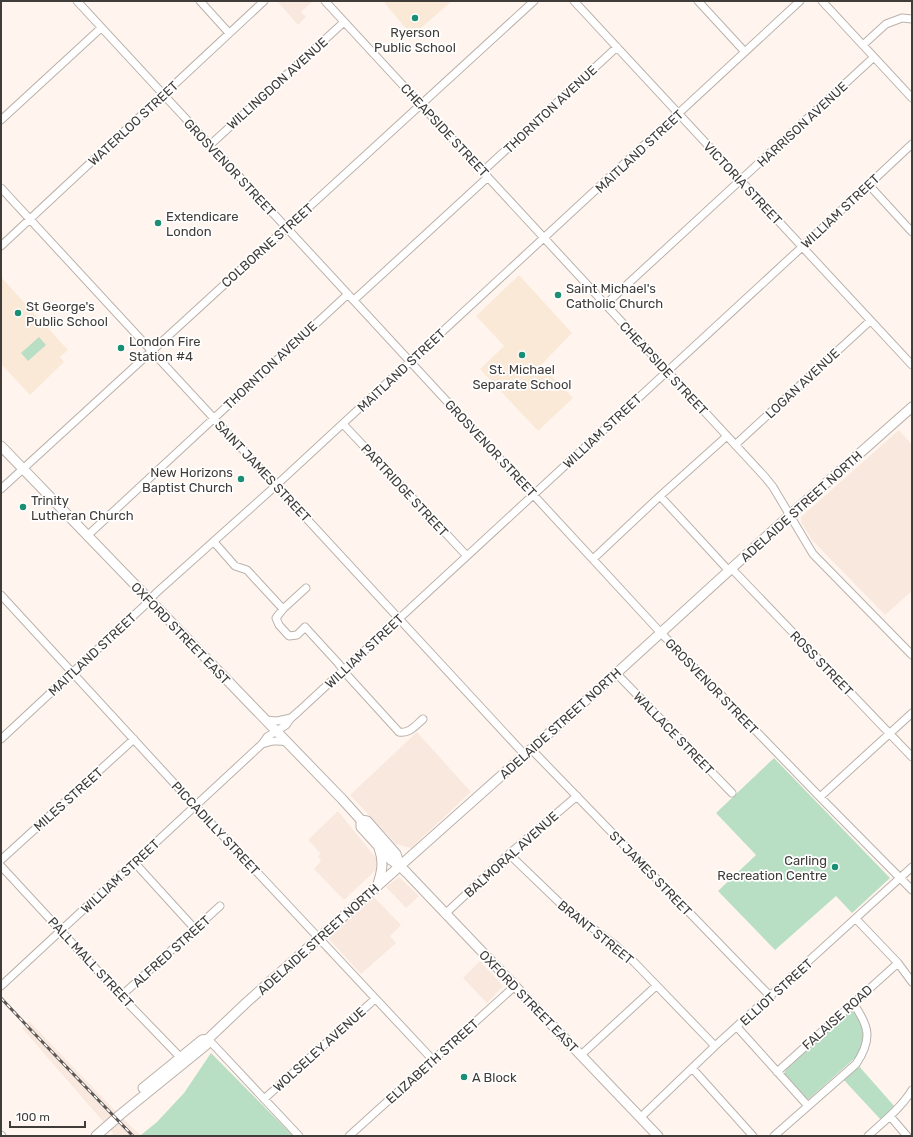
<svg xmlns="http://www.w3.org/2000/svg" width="913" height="1137" font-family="Rubik,sans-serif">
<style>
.built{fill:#f9e8dd}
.education{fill:#fbe9d8}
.green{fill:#b8dec4}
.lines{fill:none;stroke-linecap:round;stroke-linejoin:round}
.minor-casing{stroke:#bab1ab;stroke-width:9}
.major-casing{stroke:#bab1ab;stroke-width:11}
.minor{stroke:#fff;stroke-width:7}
.major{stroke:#fff;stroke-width:9}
.rail-casing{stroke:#5d5855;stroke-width:3}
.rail{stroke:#fff;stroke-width:1.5;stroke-dasharray:4.5;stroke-linecap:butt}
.poi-dot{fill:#198f73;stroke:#fff;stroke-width:1.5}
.labels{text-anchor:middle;stroke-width:3.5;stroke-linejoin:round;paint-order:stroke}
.poi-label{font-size:13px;fill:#403c39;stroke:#fff;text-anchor:start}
.street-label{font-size:13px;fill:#403c39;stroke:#fff}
</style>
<rect width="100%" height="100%" fill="#fff5ee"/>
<!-- built -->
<path class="built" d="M277 1H313L301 12 306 17 298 25Z
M899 430 912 445V591L885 615 812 540 801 522V517Z
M417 732 471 792 411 848 396 844 350 795Z
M338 811 376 858 377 869 344 900 314 869 321 861 318 856 321 854 308 840Z
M399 877 419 896 406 908 386 887Z
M374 897 401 925 390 936 396 943 361 974 328 938Z
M480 961 503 986 487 1003 463 978Z
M29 1021 123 1119 142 1136H110L113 1133 22 1028Z"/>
<!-- education -->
<path class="education" d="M383 1H452L412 36Z
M519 275 572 333 541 365 573 398 538 431 480 369 504 346 476 316Z
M1 277 68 350 60 357 64 362 30 395 1 364Z"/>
<!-- green -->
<path class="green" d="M39 337 46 345 28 361 21 353Z
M774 758 890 878 852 913 836 896 775 950 718 891 756 855 716 813Z
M852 1010 860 1020 864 1032 862 1044 857 1056 809 1099 804 1098 784 1074 786 1069Z
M211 1053 293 1136H142L141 1135 157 1122 184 1093Z
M858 1065 895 1107 881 1120 842 1078Z"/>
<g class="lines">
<defs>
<path id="minor" d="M77 1 661 633 820 797 912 890
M200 1 229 33
M325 1 765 477 773 487 813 554 912 655
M574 1 912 365
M698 1 745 52
M822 1 912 98
M863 45 886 24 902 18 912 19
M1 120 101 28
M210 145 344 22
M483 171 617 47
M868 184 912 232
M1 188 525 755
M1 246 264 1
M354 300 488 177
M606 304 874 57
M343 424 467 556
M735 445 870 321
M1 489 534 1
M660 496 729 571
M87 536 348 294
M214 542 235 566 247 570 283 609
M593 559 660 496 727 436
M732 569 912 757
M306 588 283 609 276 618 279 625 289 636 297 635 305 627 338 663 348 676 399 732C409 734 415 726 423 719
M1 595 195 806 433 1060
M616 673 732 793
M265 720 277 721 291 718
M1 739 144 606 156 593 271 490 800 1
M262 744C272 741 276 740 287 742
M531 749 771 997
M820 797 912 713
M509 854 564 907 614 944 634 962 715 1046
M1 860 134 739
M134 862 195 929
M1 866 121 996 181 1058
M445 914 509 854 577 796
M856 919 898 963 912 982
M1 986 262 744 267 737 286 725 291 718 299 711 802 247 912 144
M121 996 220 906
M737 1027 808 1106
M208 1039 299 1136
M581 1055 656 986
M692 1068 753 1136
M777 1072 898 963
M264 1099 375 999
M890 1116 907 1136
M641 1117 715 1046 912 867
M1 1135 2 1136
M349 1136 515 986
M774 1136 856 1064C873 1039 869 1026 853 1003
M868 1136C883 1122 901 1108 912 1090"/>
<path id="major" d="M1 446 342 799 361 820V827L391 860 400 866 407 873 658 1136
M361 820 367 821 396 854 400 866
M378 884C382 871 384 862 379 848
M143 1088 202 1040 208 1039
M96 1136 121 1114 206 1045 208 1039 247 1002 620 670 790 515 912 407"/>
</defs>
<!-- minor casing -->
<use href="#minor" class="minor-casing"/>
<!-- major casing -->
<use href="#major" class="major-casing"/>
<!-- minor -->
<use href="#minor" class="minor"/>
<!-- major -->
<use href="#major" class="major"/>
<defs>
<path id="rail" d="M1 998 29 1028 133 1136"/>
</defs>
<!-- rail casing -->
<use href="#rail" class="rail-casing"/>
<!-- rail -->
<use href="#rail" class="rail"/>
</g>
<!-- markers -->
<g class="poi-dot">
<circle cx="415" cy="18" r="4"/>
<circle cx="158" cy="223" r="4"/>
<circle cx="558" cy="295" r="4"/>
<circle cx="18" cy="313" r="4"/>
<circle cx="121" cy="348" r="4"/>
<circle cx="522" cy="355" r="4"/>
<circle cx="241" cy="479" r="4"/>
<circle cx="23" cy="507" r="4"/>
<circle cx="835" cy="867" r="4"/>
<circle cx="464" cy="1077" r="4"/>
</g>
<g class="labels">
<!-- poi labels -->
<g class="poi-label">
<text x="415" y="37" text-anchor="middle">Ryerson<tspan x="415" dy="15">Public School</tspan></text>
<text x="166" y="221">Extendicare<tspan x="166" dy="15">London</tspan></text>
<text x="566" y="293">Saint Michael's<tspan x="566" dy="15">Catholic Church</tspan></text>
<text x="26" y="311">St George's<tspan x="26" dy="15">Public School</tspan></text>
<text x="129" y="346">London Fire<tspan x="129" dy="15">Station #4</tspan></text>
<text x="522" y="374" text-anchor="middle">St. Michael<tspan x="522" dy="15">Separate School</tspan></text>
<text x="233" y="477" text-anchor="end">New Horizons<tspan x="233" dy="15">Baptist Church</tspan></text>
<text x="31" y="505">Trinity<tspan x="31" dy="15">Lutheran Church</tspan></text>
<text x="827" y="865" text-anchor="end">Carling<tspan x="827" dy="15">Recreation Centre</tspan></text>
<text x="472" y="1082">A Block</text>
</g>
<!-- street labels -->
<g class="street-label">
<text transform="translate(277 83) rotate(-42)" y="5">WILLINGDON AVENUE</text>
<text transform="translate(550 109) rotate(-43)" y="5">THORNTON AVENUE</text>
<text transform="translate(133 123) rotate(-43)" y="5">WATERLOO STREET</text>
<text transform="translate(802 124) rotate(-43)" y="5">HARRISON AVENUE</text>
<text transform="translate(445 130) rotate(47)" y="5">CHEAPSIDE STREET</text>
<text transform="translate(639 151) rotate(-43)" y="5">MAITLAND STREET</text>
<text transform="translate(230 167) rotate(47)" y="5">GROSVENOR STREET</text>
<text transform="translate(743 183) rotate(47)" y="5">VICTORIA STREET</text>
<text transform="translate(840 211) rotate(-43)" y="5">WILLIAM STREET</text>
<text transform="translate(267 245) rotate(-42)" y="5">COLBORNE STREET</text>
<text transform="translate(270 365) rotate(-43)" y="5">THORNTON AVENUE</text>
<text transform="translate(664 368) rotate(47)" y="5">CHEAPSIDE STREET</text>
<text transform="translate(401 370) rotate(-43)" y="5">MAITLAND STREET</text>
<text transform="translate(802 383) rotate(-43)" y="5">LOGAN AVENUE</text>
<text transform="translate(602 431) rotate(-43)" y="5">WILLIAM STREET</text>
<text transform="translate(491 448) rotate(47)" y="5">GROSVENOR STREET</text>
<text transform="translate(263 471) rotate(47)" y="5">SAINT JAMES STREET</text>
<text transform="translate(405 490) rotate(47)" y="5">PARTRIDGE STREET</text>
<text transform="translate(801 506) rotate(-42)" y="5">ADELAIDE STREET NORTH</text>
<text transform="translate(181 633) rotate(46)" y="5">OXFORD STREET EAST</text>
<text transform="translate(364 651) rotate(-43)" y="5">WILLIAM STREET</text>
<text transform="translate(92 654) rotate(-43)" y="5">MAITLAND STREET</text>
<text transform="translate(822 663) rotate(46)" y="5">ROSS STREET</text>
<text transform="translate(712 686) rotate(46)" y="5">GROSVENOR STREET</text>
<text transform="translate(560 723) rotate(-42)" y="5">ADELAIDE STREET NORTH</text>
<text transform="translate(674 733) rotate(46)" y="5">WALLACE STREET</text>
<text transform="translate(68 799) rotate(-42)" y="5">MILES STREET</text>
<text transform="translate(216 828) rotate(47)" y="5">PICCADILLY STREET</text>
<text transform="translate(511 854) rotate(-42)" y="5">BALMORAL AVENUE</text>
<text transform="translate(651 873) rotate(46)" y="5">ST JAMES STREET</text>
<text transform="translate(120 876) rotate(-43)" y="5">WILLIAM STREET</text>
<text transform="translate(596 932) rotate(39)" y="5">BRANT STREET</text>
<text transform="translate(318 939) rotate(-42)" y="5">ADELAIDE STREET NORTH</text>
<text transform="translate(171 951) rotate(-42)" y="5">ALFRED STREET</text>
<text transform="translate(91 962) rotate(47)" y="5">PALL MALL STREET</text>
<text transform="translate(776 992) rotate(-42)" y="5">ELLIOT STREET</text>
<text transform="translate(529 1001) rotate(46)" y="5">OXFORD STREET EAST</text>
<text transform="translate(837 1017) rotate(-42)" y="5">FALAISE ROAD</text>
<text transform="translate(319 1049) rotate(-42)" y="5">WOLSELEY AVENUE</text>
<text transform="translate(432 1061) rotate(-42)" y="5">ELIZABETH STREET</text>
</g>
</g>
<!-- border -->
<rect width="913" height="1137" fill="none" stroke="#403c39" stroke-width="4"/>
<!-- scale -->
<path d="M10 1121v6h75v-6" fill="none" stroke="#403c39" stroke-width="2"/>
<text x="16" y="1121" font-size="12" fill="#403c39" stroke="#ffffff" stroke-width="3" paint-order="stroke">100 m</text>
</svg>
